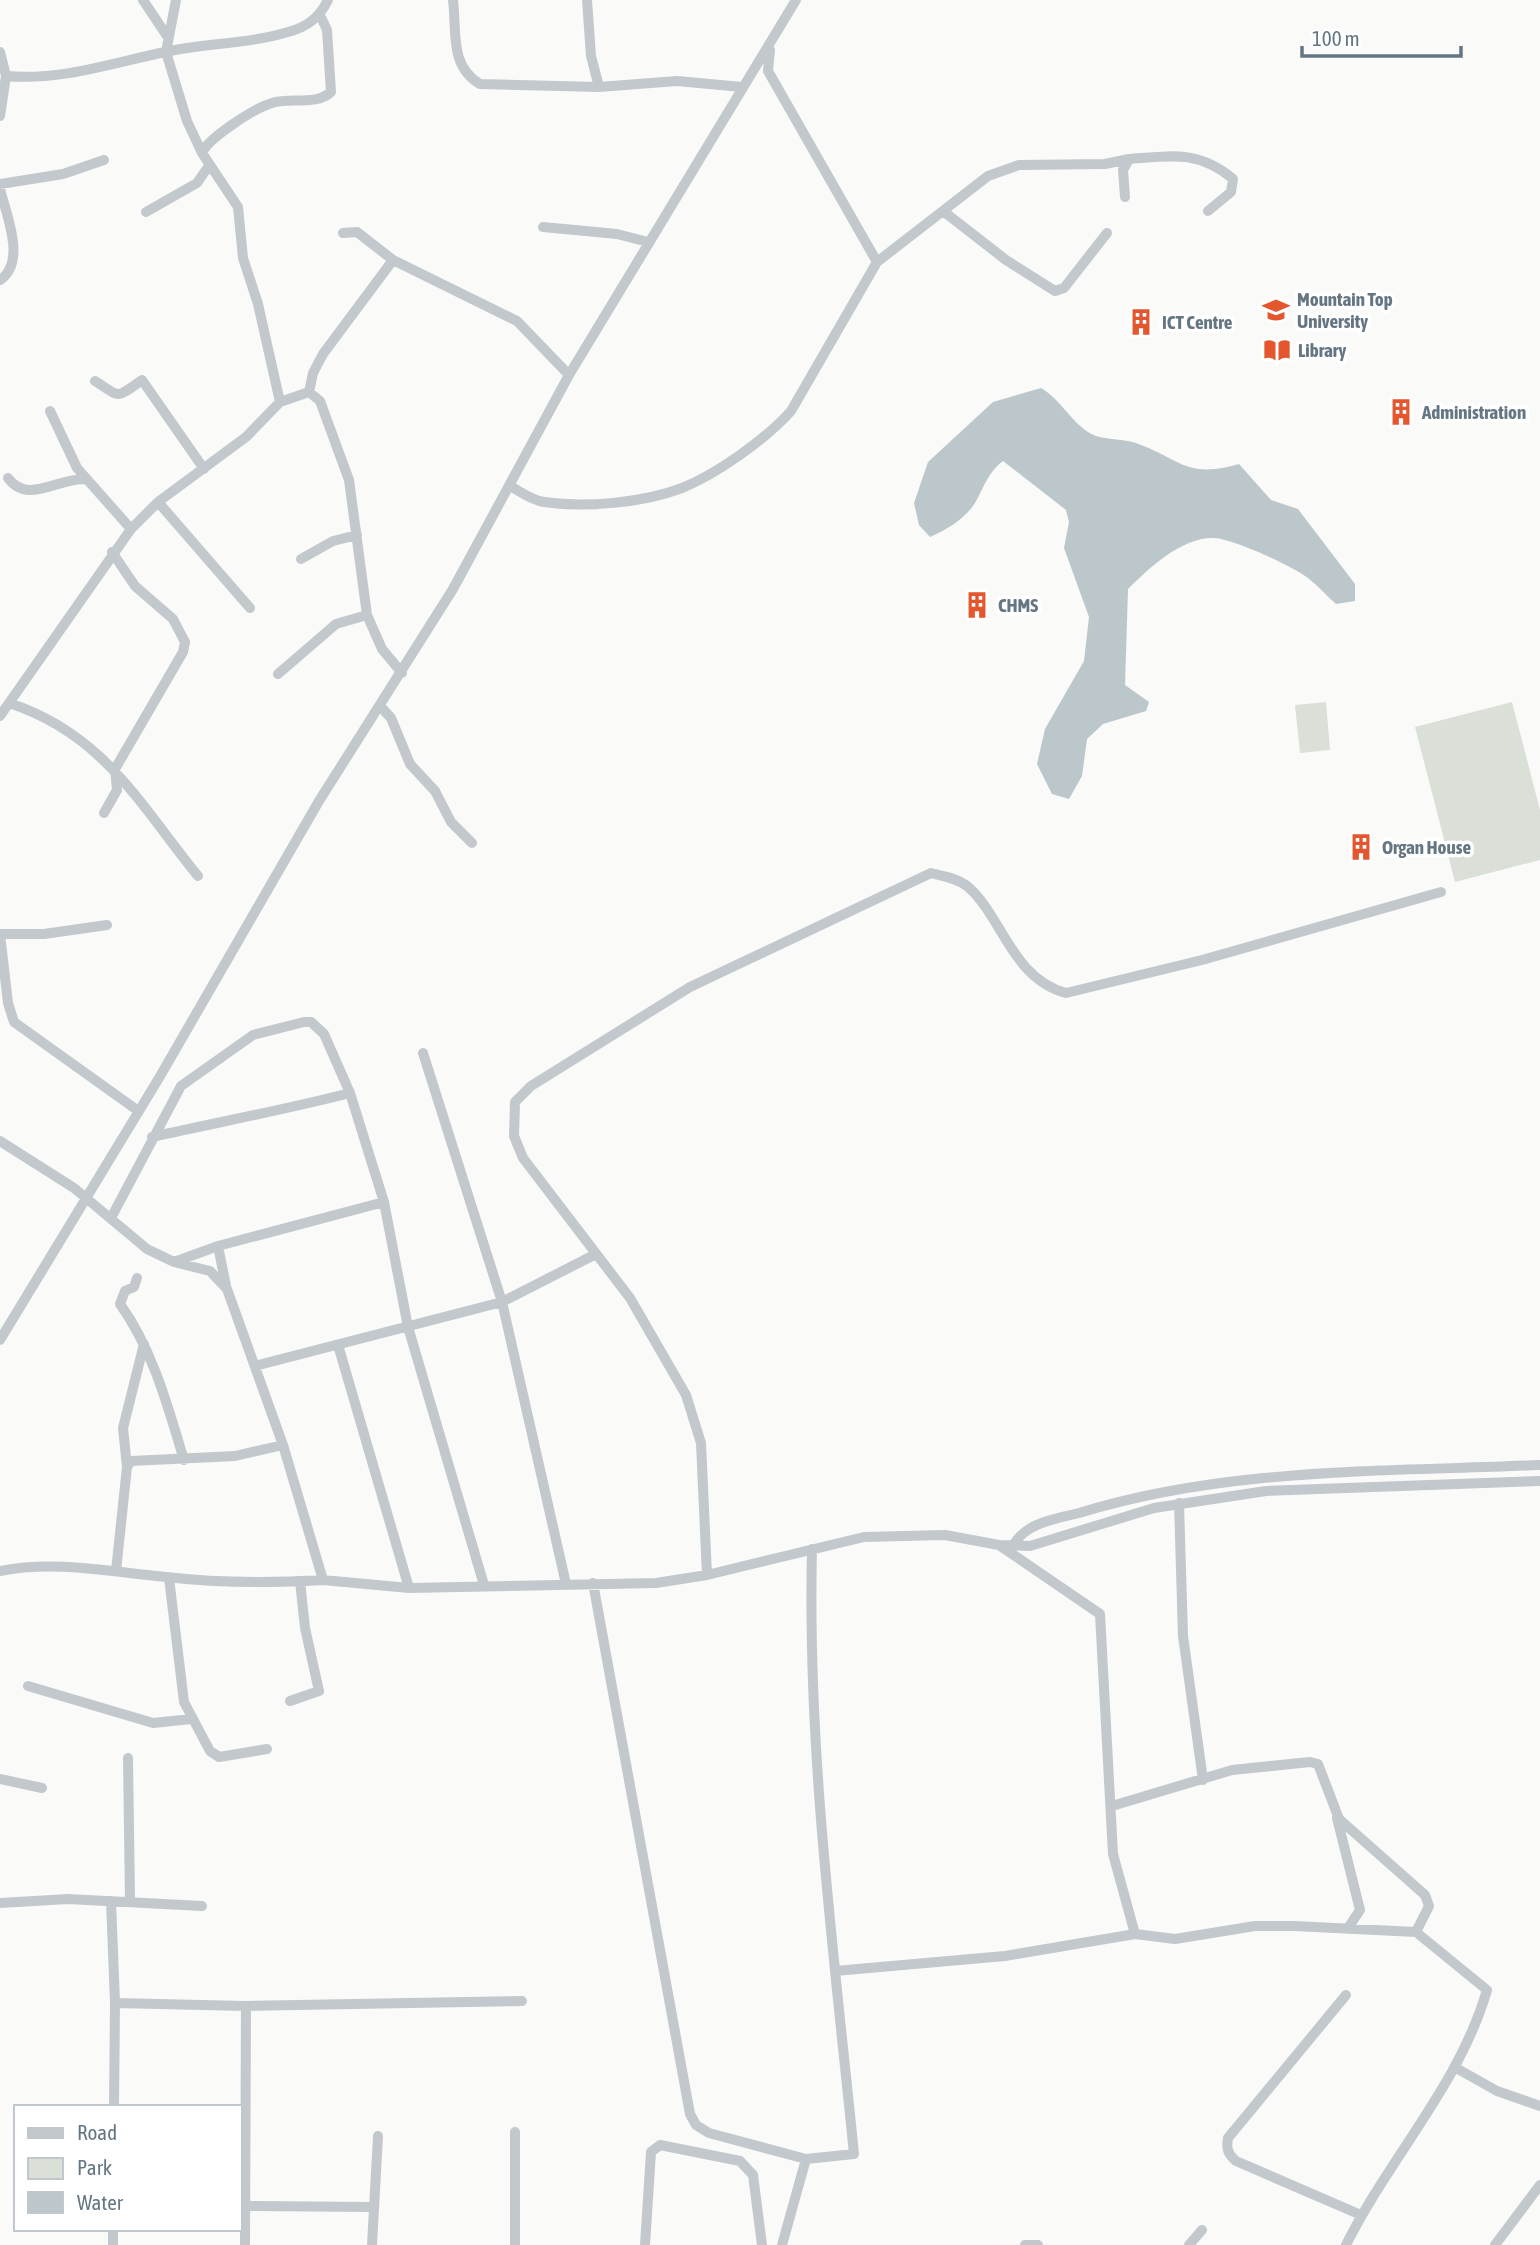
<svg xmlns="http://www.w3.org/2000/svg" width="1540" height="2245" font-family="'Asap Condensed',sans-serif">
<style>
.green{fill:#dadfd7}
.water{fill:#bbc7cb}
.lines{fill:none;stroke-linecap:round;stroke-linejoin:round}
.minor{stroke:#c3c8cc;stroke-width:10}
.labels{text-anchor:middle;stroke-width:7;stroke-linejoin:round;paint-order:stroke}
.poi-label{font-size:19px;font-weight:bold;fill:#657683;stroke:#fff;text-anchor:start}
</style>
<rect width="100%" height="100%" fill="#fafaf8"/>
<!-- green -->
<path class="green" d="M1326 702 1330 750 1300 753 1295 705Z
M1512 702 1540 810V860L1455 882 1415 727Z"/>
<!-- water -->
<path class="water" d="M1041 388C1061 400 1069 419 1088 432 1101 441 1122 438 1136 443 1183 460 1185 479 1239 464L1271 500 1298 509 1355 584V601L1336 604C1327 596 1318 586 1308 578 1292 566 1234 539 1214 538 1182 537 1149 568 1128 589L1125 685 1149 702 1146 711 1103 724 1087 739 1082 776 1069 799 1052 794 1037 764 1045 729 1084 661 1089 617 1064 548 1069 522 1066 510 1003 461C988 472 984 487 975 503 965 519 946 530 930 537L919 525 914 503 928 462 993 402Z"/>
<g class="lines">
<!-- minor -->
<path class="minor" d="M143 0 167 36
M176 0 166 52 187 121 202 153 238 207 243 258 258 304 280 402
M453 0C457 31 449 66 480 84L599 87 677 81 742 87
M587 0 591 56 599 87
M770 50 768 71 877 262
M0 52 6 76 0 116
M6 76C61 81 112 63 165 52 205 43 249 44 288 32 307 27 319 18 328 0
M202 153C208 138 255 108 272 103 290 97 316 106 331 92L327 30 320 15
M1129 159C1171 156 1199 150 1233 179L1231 192 1208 211
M0 184 63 174 104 160
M0 189C6 214 27 262 0 280
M943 211 1006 260 1055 291 1064 288 1107 233
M146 212 197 183 208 167
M543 227 617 234 648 242
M343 233 357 232 393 260 517 321 569 375
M95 381C121 397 114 400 142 380L204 469
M309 392 313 373 323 354 393 260
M50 411 77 468 131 529
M8 478C28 505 56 478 86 479
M510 486C521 492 531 500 544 502 585 508 643 503 682 488 717 474 766 439 791 411L877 262 988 176 1019 165 1105 164 1129 159 1123 170 1125 197
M158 502 250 608
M301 559 333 541 357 535
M278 674 336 624 367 615
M9 703C104 734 140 805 198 876
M380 706 391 718 410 764 435 791 451 822 472 843
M0 716 131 529 158 502 246 437 280 402 309 392 320 401 349 480 367 615 382 649 402 673
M104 813 117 790 115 769 183 652 185 642 173 619 135 586 112 552
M0 934 8 1003 14 1022 137 1110
M0 934H44L107 925
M423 1053 502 1302 566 1584
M152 1137C219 1122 284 1110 350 1093
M0 1141 74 1188 147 1249 174 1262 210 1271 227 1289 283 1445 323 1580 409 1588 656 1583 707 1575 864 1537 945 1535 999 1545 1030 1546 1154 1508 1266 1491 1540 1481
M111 1218 181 1086 253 1035 304 1022H311L324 1034 350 1093 384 1202 408 1327 484 1585
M218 1246 226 1286
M174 1262 218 1246 384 1202
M137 1278 134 1287 125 1291 120 1304C153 1350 168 1407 184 1460
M0 1340 159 1078 319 801 453 589 569 375 796 0
M338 1345 409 1588
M255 1366 502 1302 596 1254
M127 1467 123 1428 144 1344
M1179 1503 1183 1636 1203 1780
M1014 1544C1027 1522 1057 1519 1079 1513 1229 1467 1385 1472 1540 1465
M999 1545 1100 1614 1113 1854 1135 1934 1175 1939 1255 1926H1294L1416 1932 1487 1990C1460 2084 1389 2158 1346 2245
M0 1571C55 1560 111 1572 166 1577 217 1583 272 1583 323 1580
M116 1571 127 1467 131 1461 235 1456 283 1445
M707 1575 701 1443 686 1395 630 1298 523 1158 514 1136 515 1102 531 1086 690 987 931 873C943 876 957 878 967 886 1002 915 1011 978 1066 993L1202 960 1441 892
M169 1578 184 1702 210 1751 219 1757 267 1749
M593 1583 690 2114 696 2125 709 2133 806 2159
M28 1686 153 1723 191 1719
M290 1701 319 1691 305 1628 300 1581
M128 1758 130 1902
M0 1779 42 1788
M1112 1806 1232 1770 1310 1762 1318 1764 1339 1819 1425 1895 1429 1906 1416 1932
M1337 1818 1360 1910 1348 1928
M111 1901 115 2003 114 2107
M0 1903 68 1899 202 1906
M835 1971 1005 1956 1135 1934
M1346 1995 1228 2138C1226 2149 1228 2154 1236 2161L1361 2215
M115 2003 246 2006 522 2001
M1456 2068 1497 2091 1540 2106
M515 2132V2245
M246 2206 372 2207
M113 2245V2229
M245 2245 246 2006
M372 2245 378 2136
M645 2245 651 2152 660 2145 740 2161 753 2175 762 2245
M782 2245 806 2159 854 2154C834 1953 807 1751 812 1549
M1025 2245H1038
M1189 2245 1202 2230
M1495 2245 1540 2185"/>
</g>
<!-- icons -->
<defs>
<symbol id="school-bare" viewBox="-9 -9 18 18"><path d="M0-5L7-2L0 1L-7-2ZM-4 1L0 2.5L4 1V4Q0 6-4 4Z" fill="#e4572e" stroke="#fff" stroke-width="2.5" paint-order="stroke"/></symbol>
<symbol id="building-bare" viewBox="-9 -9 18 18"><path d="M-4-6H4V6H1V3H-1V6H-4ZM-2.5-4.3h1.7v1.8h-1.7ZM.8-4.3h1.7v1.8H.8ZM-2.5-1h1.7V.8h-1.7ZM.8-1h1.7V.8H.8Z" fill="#e4572e" stroke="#fff" stroke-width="2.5" paint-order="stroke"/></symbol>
<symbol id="library-bare" viewBox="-9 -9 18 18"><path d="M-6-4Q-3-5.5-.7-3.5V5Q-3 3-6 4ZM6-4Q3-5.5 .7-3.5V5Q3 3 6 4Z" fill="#e4572e" stroke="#fff" stroke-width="2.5" paint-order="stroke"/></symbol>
</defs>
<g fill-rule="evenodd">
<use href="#school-bare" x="1257" y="291" width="38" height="38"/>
<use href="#building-bare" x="1122" y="303" width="38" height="38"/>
<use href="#library-bare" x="1258" y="331" width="38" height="38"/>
<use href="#building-bare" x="1382" y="393" width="38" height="38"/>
<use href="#building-bare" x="958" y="586" width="38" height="38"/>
<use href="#building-bare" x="1342" y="828" width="38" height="38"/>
</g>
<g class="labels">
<!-- poi labels -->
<g class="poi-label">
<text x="1297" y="306">Mountain Top<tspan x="1297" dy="22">University</tspan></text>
<text x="1162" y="329">ICT Centre</text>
<text x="1298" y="357">Library</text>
<text x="1422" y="419">Administration</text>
<text x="998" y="612">CHMS</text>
<text x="1382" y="854">Organ House</text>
</g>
</g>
<!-- legend -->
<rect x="14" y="2105" width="228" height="126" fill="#ffffff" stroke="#c1c8cd" stroke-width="2"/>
<rect x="28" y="2128" width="35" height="10" fill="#c3c8cc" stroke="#c1c8cd" stroke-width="2"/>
<text x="77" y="2140" font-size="21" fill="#657683">Road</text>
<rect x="28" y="2158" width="35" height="21" fill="#dadfd7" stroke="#c1c8cd" stroke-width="2"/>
<text x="77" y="2175" font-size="21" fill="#657683">Park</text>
<rect x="28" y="2192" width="35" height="21" fill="#bbc7cb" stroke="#c1c8cd" stroke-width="2"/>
<text x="77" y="2210" font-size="21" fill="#657683">Water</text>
<!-- scale -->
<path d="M1302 46v10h159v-10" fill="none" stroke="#657683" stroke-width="3.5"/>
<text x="1312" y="46" font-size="21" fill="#657683" stroke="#ffffff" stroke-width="5" paint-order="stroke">100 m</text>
</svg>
